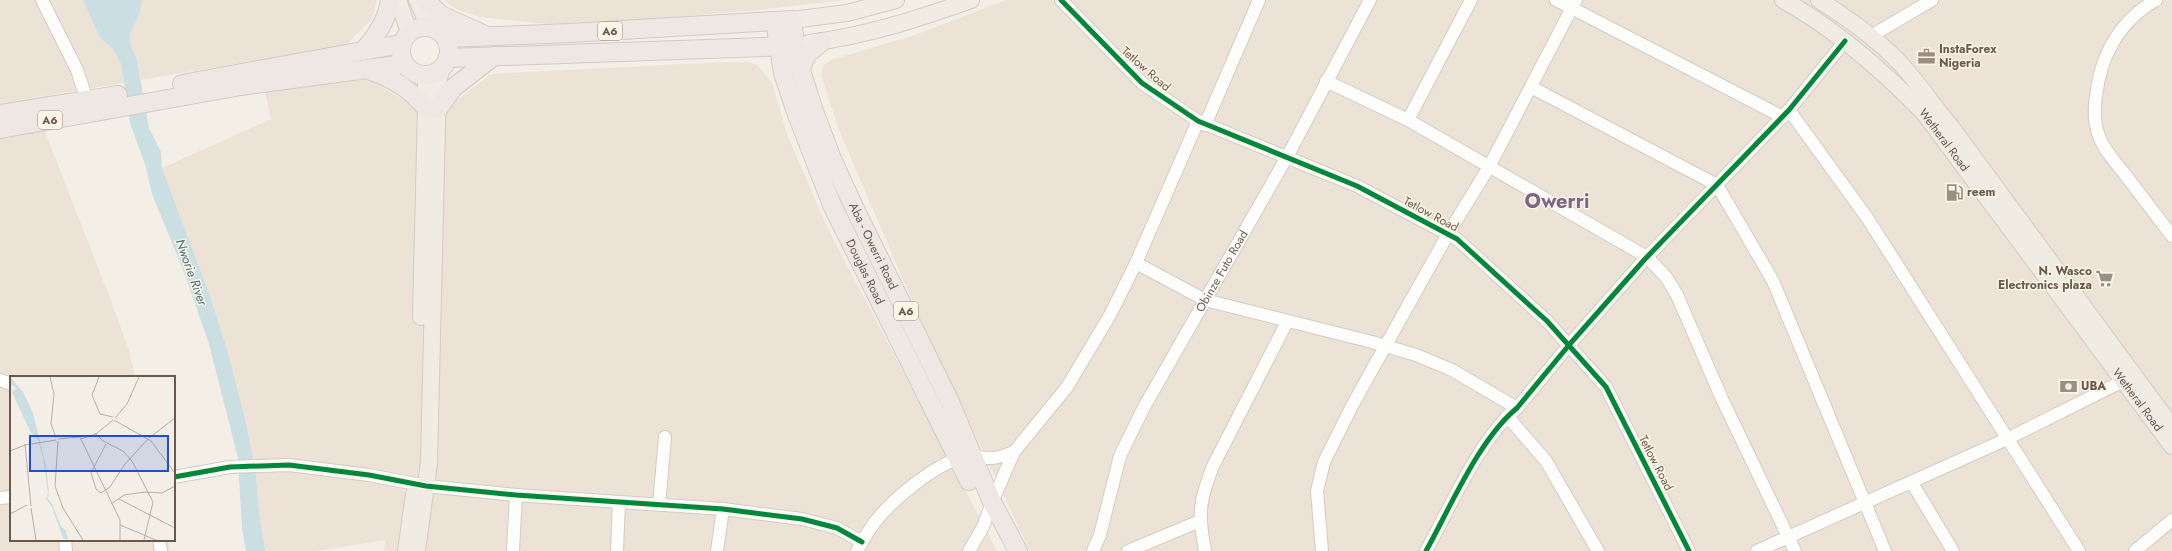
<svg xmlns="http://www.w3.org/2000/svg" width="2172" height="551" font-family="Jost,sans-serif">
<style>
.residential{fill:#ece2d5}
.water{fill:#cbdee1}
.lines{fill:none;stroke-linecap:round;stroke-linejoin:round}
.minor-casing{stroke:#d2ccc6;stroke-width:14}
.major-casing{stroke:#d2cbc5;stroke-width:18}
.highway-casing{stroke:#d2cbc5;stroke-width:20}
.minor{stroke:#fdfdfb;stroke-width:12}
.major{stroke:#f0ece4;stroke-width:16}
.highway{stroke:#eee7e4;stroke-width:18}
.cycleway-casing{stroke:#fcf5e7;stroke-width:8}
.cycleway{stroke:#00873e;stroke-width:5}
.labels{text-anchor:middle;stroke-width:3;stroke-linejoin:round;paint-order:stroke}
.shield{fill:#fcf5e7;stroke:#97887a;stroke-width:1}
.shield-label{font-size:11px;font-weight:bold;fill:#6c594c}
.poi-label{font-size:12px;font-weight:bold;fill:#6c594c;stroke:#fcf5e7;text-anchor:start}
.street-label{font-size:12px;fill:#6c594c;stroke:#fcf5e7}
.water-label{font-size:13px;font-style:italic;fill:#49727d;stroke:#fcf5e7}
.town-label{font-size:20px;font-weight:bold;fill:#7e6589;stroke:#fcf5e7}
.inset-road{fill:none;stroke:#b9aea4;stroke-width:1}
.view{fill:#1d4ed8;fill-opacity:0.15;stroke:#1d4ed8;stroke-width:2}
.inset-edge{fill:none;stroke:#6c594c;stroke-width:2}
</style>
<rect width="100%" height="100%" fill="#f3efe7"/>
<!-- residential -->
<path class="residential" d="M0 0H83L100 38 113 49 121 64 124 83 0 103Z
M142 0H377L372 19 346 45 141 80 137 60 131 46 130 35 140 12Z
M443 0H845L757 10 650 19 548 24 479 17 457 9Z
M1006 0H2172V551H1030L917 312 839 130 821 75 824 65 831 60 915 35Z
M724 62H749L757 65 772 83 788 137 828 229 997 551H384L385 540 317 551H265L258 503 256 475 226 346 210 296 162 168 271 119 265 92 365 76 418 110 446 109 491 74Z
M44 129 108 293 129 350 135 377H11V540H168L170 551H0V137Z"/>
<!-- water -->
<path class="water" d="M83 0H142L140 12 130 35 131 46 137 60 149 128 161 152 162 168 210 296 226 346 246 423 256 475 258 503 265 551H246L242 528 238 458 209 344 184 272 152 194 145 164 130 123 121 64 113 49 100 38Z"/>
<g class="lines">
<defs>
<g id="minor">
<path d="M42 0 77 70 87 100"/>
<path d="M1061 0 1142 83 1198 121 1357 186 1457 239 1547 321 1606 387 1689 551"/>
<path d="M1556 0 1783 117"/>
<path d="M2156 0C2120 20 2100 56 2096 97 2094 109 2094 123 2099 136 2104 150 2115 162 2124 173 2140 194 2156 215 2172 236"/>
<path d="M1871 36 1932 0"/>
<path d="M1326 81 1408 120 1647 257 1666 277 1677 295 1722 399 1795 551"/>
<path d="M1531 87 1717 185 1773 281 1885 551"/>
<path d="M1789 110 1868 219 2079 551"/>
<path d="M1408 120 1471 0"/>
<path d="M1205 125 1259 0"/>
<path d="M1136 263 1205 300 1372 342 1416 355 1452 370 1517 408"/>
<path d="M0 380 11 384"/>
<path d="M1507 416 1546 461 1598 551"/>
<path d="M174 477 230 467 289 465 369 475 426 486 516 495 723 509 802 519 837 528 862 542"/>
<path d="M1912 483 1953 551"/>
<path d="M0 498 11 497"/>
<path d="M659 505 665 437"/>
<path d="M65 540 66 551"/>
<path d="M159 540 161 551"/>
<path d="M513 551 516 495"/>
<path d="M617 551 619 502"/>
<path d="M717 551 723 509"/>
<path d="M857 551C862 542 868 531 875 522 893 499 934 465 963 457 972 455 979 458 988 458 997 459 1006 455 1014 452"/>
<path d="M969 551 983 527 992 502 1014 452 1067 387 1110 315 1136 263 1198 121"/>
<path id="s1" d="M1093 551 1100 535 1120 456 1143 409 1287 157 1370 0"/>
<path d="M1128 551 1200 521"/>
<path d="M1205 551C1198 514 1199 501 1213 466L1287 322"/>
<path d="M1322 551 1317 491 1324 462 1353 404 1448 234 1489 167 1576 0"/>
<path d="M1426 551C1450 508 1479 439 1517 408L1569 345 1645 259 1789 110 1845 41"/>
<path d="M1757 551 2007 439 2131 377"/>
<path d="M2135 551 2172 520"/>
</g>
<g id="major">
<path d="M398 0 409 32"/>
<path d="M417 0 429 27"/>
<path id="s2" d="M1783 0C1836 29 1882 70 1924 113L2172 446"/>
<path d="M1819 0C1846 17 1873 36 1896 59 1917 80 1933 106 1952 128L2172 427"/>
<path d="M792 20 847 13 896 0"/>
<path d="M809 43C865 36 918 19 971 0"/>
<path d="M421 317 426 108V79L421 75"/>
<path d="M406 551 414 494"/>
<path d="M417 551 429 463 438 83 441 70"/>
</g>
<g id="highway">
<path d="M425 0 441 15 485 35"/>
<path id="s3" d="M775 21 783 73 796 112 832 205 969 481"/>
<circle cx="425" cy="51" r="24"/>
<path id="s4" d="M446 38 570 33 792 20 797 58 814 111 832 159 855 209 950 402 992 502 1018 551"/>
<path d="M363 51C376 36 387 21 390 0"/>
<path d="M448 58 791 46"/>
<path d="M801 69 807 54 822 42"/>
<path d="M368 70C391 77 410 89 426 108"/>
<path d="M182 84 401 44"/>
<path d="M438 109 453 88 494 56"/>
<path d="M0 114 118 95"/>
<path d="M0 129 241 86 404 64"/>
</g>
</defs>
<!-- minor casing -->
<use href="#minor" class="minor-casing"/>
<!-- major casing -->
<use href="#major" class="major-casing"/>
<!-- highway casing -->
<use href="#highway" class="highway-casing"/>
<!-- minor -->
<use href="#minor" class="minor"/>
<!-- major -->
<use href="#major" class="major"/>
<!-- highway -->
<use href="#highway" class="highway"/>
<defs>
<path id="cycleway" d="M1061 0 1142 83 1198 121 1357 186 1457 239 1547 321 1606 387 1689 551
M174 477 230 467 289 465 369 475 426 486 516 495 723 509 802 519 837 528 862 542
M1426 551C1450 508 1479 439 1517 408L1569 345 1645 259 1789 110 1845 41"/>
</defs>
<!-- cycleway casing -->
<use href="#cycleway" class="cycleway-casing"/>
<!-- cycleway -->
<use href="#cycleway" class="cycleway"/>
</g>
<!-- icons -->
<defs>
<symbol id="office-bare" viewBox="-9 -9 18 18"><path d="M-6-3h4V-5.5h4V-3h4V5H-6ZM-1-4.5V-3h2v-1.5ZM-6 0V1H6V0Z" fill="#9b8e82" stroke="#fcf5e7" stroke-width="2.5" paint-order="stroke"/></symbol>
<symbol id="fuel-bare" viewBox="-9 -9 18 18"><path d="M-5.5-6h7V0h2V4h1.3V-2.5L3-4.5l.8-.8L6-3V5H2.5V1h-1V6h-7ZM-4.2-4.7v3.2H.2V-4.7Z" fill="#9b8e82" stroke="#fcf5e7" stroke-width="2.5" paint-order="stroke"/></symbol>
<symbol id="supermarket-bare" viewBox="-9 -9 18 18"><path d="M-6-5.5h2.5l.6 2H6L4.5 2H-2.5L-4.4-4H-6ZM-1.5 3.2a1.3 1.3 0 1 0 .1 0ZM3 3.2a1.3 1.3 0 1 0 .1 0Z" fill="#9b8e82" stroke="#fcf5e7" stroke-width="2.5" paint-order="stroke"/></symbol>
<symbol id="bank-bare" viewBox="-9 -9 18 18"><path d="M-6-4H6V4H-6ZM0-2.3a2.3 2.3 0 1 0 0 4.6a2.3 2.3 0 1 0 0-4.6Z" fill="#9b8e82" stroke="#fcf5e7" stroke-width="2.5" paint-order="stroke"/></symbol>
</defs>
<g fill-rule="evenodd">
<use href="#office-bare" x="1914" y="44" width="25" height="25"/>
<use href="#fuel-bare" x="1942" y="180" width="25" height="25"/>
<use href="#supermarket-bare" x="2092" y="266" width="25" height="25"/>
<use href="#bank-bare" x="2056" y="374" width="25" height="25"/>
</g>
<g class="labels">
<!-- shield labels -->
<g class="shield">
<rect x="598" y="22" width="24" height="18" rx="3"/>
<rect x="38" y="111" width="24" height="18" rx="3"/>
<rect x="894" y="302" width="24" height="18" rx="3"/>
</g>
<g class="shield-label">
<text x="610" y="35">A6</text>
<text x="50" y="124">A6</text>
<text x="906" y="315">A6</text>
</g>
<!-- poi labels -->
<g class="poi-label">
<text x="1939" y="53">InstaForex<tspan x="1939" dy="14">Nigeria</tspan></text>
<text x="1967" y="196">reem</text>
<text x="2092" y="275" text-anchor="end">N. Wasco<tspan x="2092" dy="14">Electronics plaza</tspan></text>
<text x="2081" y="390">UBA</text>
</g>
<!-- street labels -->
<g class="street-label">
<text transform="translate(1146 69) rotate(41)" y="4">Tetlow Road</text>
<text dy="4" stroke="none"><textPath href="#s2" startOffset="215">Wetheral Road</textPath></text>
<text transform="translate(1431 214) rotate(28)" y="4">Tetlow Road</text>
<text dy="4" stroke="none"><textPath href="#s4" startOffset="588">Aba - Owerri Road</textPath></text>
<text dy="4" stroke="none"><textPath href="#s3" startOffset="268">Douglas Road</textPath></text>
<text dy="4" stroke="none"><textPath href="#s1" startOffset="310">Obinze Futo Road</textPath></text>
<text dy="4" stroke="none"><textPath href="#s2" startOffset="539">Wetheral Road</textPath></text>
<text transform="translate(1656 463) rotate(63)" y="4">Tetlow Road</text>
</g>
<!-- water labels -->
<g class="water-label">
<text transform="translate(192 272) rotate(70)" y="5">Nworie River</text>
</g>
<!-- town labels -->
<g class="town-label">
<text x="1557" y="208">Owerri</text>
</g>
</g>
<!-- overview -->
<g transform="translate(10 376)">
<rect width="165" height="165" fill="#f3efe7"/>
<path d="M0 1 13 16 23 37 36 90 39 118 37 122 42 128 51 150 56 155 58 164 53 162 42 131 36 123 38 117 33 82 28 64 20 55 2 16 7 12 0 8Z" fill="#cbdee1"/>
<path class="inset-road" d="M40 1 44 18 41 48 46 62M89 1 82 19 90 38 103 41M105 42 117 28 129 1M104 44 141 65 165 97M85 57 93 65 113 75 122 85 143 126 134 164M139 62 165 42M48 63 70 61 110 144V164M71 63 86 58 103 44M48 65 45 110 53 132 73 164M15 68 21 130M96 68 81 97 86 113 91 117 100 111 115 88 138 63M0 75 15 69 46 64M109 123 165 152M101 128 114 119 135 116 152 117 165 110M21 132 26 164M0 138 17 129M110 149 146 164"/>
<path class="view" d="M20 60H158V95H20Z"/>
<rect width="165" height="165" class="inset-edge"/>
</g>
</svg>
